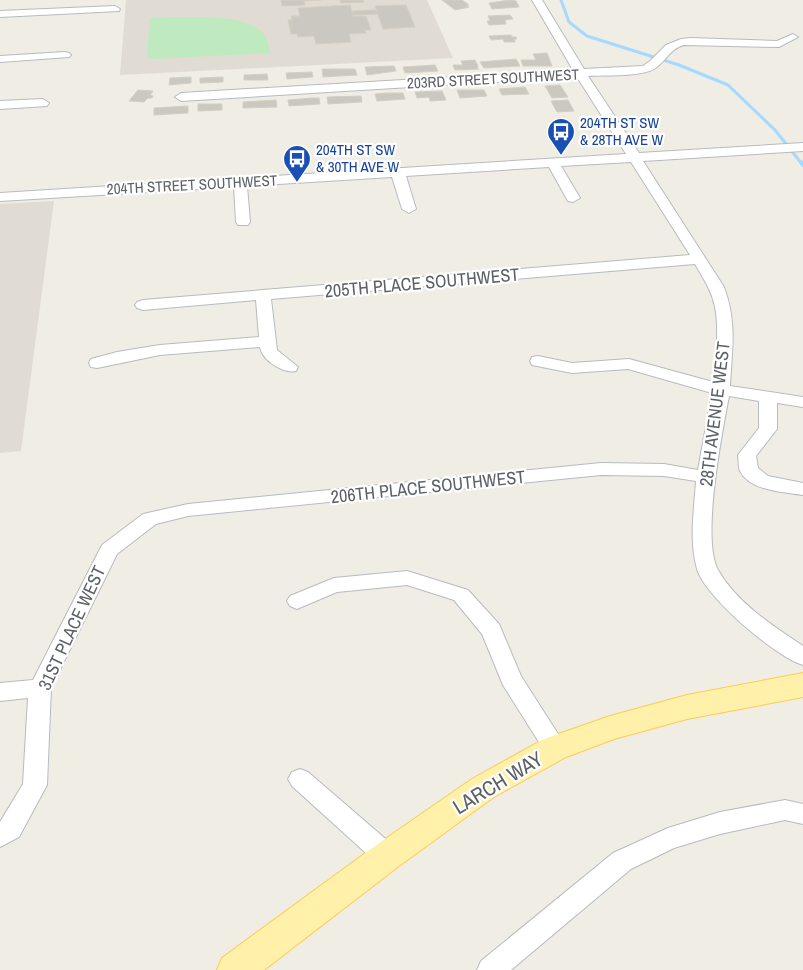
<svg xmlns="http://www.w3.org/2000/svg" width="803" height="970" font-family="'Archivo Narrow',sans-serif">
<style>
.education{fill:#e0dcd3}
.green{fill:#bfeabf}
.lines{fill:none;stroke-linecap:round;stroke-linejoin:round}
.stream-far1{stroke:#a5d9ff;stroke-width:3}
.stream{stroke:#a5d9ff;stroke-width:4}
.building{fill:#cbc8c1;stroke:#d5cfc2}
.minor-casing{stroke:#b7bbbf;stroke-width:2}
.major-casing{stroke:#fecc4f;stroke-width:2}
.minor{fill:#fff;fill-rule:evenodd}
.major{fill:#fff0aa;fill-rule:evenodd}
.labels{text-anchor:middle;stroke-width:4.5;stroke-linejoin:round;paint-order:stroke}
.far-street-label{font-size:15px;fill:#5c6166;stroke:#fff}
.far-transit-label{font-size:15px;fill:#164399;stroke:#fff;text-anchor:start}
.street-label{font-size:18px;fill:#5c6166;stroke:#fff}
.near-street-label{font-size:21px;fill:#5c6166;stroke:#fff}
</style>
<rect width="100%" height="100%" fill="#f0ede4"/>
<!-- education -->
<path class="education" d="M126 0H427L453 58 120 75Z
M54 201 21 451 0 453V204Z"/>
<!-- green -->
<path class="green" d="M176 17C198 17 243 15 261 31 267 36 269 46 270 53L153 59 147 57 150 18Z"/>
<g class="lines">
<!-- stream-far1 -->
<path class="stream-far1" d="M561 0 569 22 587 36 679 65 728 85 775 130 802 164"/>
<!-- stream -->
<path class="stream" d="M801 162 803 165"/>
</g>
<!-- building -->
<path class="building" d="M281 0H321L304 1 305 5 282 6Z
M340 0H363L364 2 341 3Z
M442 0H462L469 5H466L469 7 455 10Z
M510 0 516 1 519 7 492 9 489 3Z
M350 5 353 16H366L371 30H365L366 33 349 34 351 42 316 44 314 36 298 37 297 34H291L288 20H292L291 16H300L298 8Z
M406 5 415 27 383 29 375 6Z
M371 10H376L378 14 353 15 352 11Z
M510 15 513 19 505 20 506 24 489 25 487 21H490L488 16Z
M511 35 512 37H516L517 39H514L515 42H504L503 39 491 40 489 36Z
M547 53 552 66H523L521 60H536L533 54Z
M516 59 520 66 484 68 480 62Z
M475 60 478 66 477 68 479 69 455 70 453 65H463L461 61Z
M435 65 438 71 405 73 403 67Z
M394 66 396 71 367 75 365 67Z
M322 69H355L357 75 323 77Z
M312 72 313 77 287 79 286 73Z
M267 74 268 80H244V75Z
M191 77V83L169 85 170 78Z
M223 77V82L200 83V78Z
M560 85 568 97 552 98 545 86Z
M525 87 529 94 502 95 499 89Z
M138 90 153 91 150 95 153 96 152 98H148L144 102 129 101Z
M457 90H484L487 96 460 98Z
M442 91 446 100 430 101 429 97 417 98 415 92Z
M386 93H403L405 99 377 101 375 94Z
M361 96 362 102 328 104 327 97Z
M312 98H319L320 104 289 106 288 100Z
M276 100 277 107 243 108V102Z
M568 100 574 111 557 112 551 101Z
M198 104H222V110L198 111Z
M188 106V113L154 115V108Z"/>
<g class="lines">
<defs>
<path id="minor" d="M532 0H542L584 69 643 66 650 61 666 45 681 39 690 38 777 41 793 34 798 37 779 47 684 45C669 49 666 62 654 69 640 77 605 75 588 76L639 153 803 143V151L643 161 724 287C737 322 732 349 730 386L803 397V407L777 403V429L756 456 758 468 768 476 803 483V495C784 492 750 491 740 471 738 466 739 460 738 455L759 428V401L729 396C722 433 701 539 718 570 737 603 773 626 803 646V665C776 657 705 597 697 569 689 540 694 511 696 481L664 476 601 475 188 516 156 524 117 554 51 688 47 785 19 837 0 847V822L23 784 28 698 0 701V683L33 680 102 545 143 514 188 504 601 463 664 464 698 470 712 393 628 369 572 373 532 365 530 361 532 357 538 356 572 363 629 359 713 382C715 358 720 331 715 307 712 291 703 278 695 264L271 299 277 350 298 367 296 371C283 374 262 360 260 347L160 355 97 368 91 367 89 363 91 359 117 352 160 345 259 337 256 300 143 310 137 308 135 305 137 302 143 300 690 255 631 162 561 166 580 198 573 202 568 201 549 167 406 176 416 209 409 213 402 209 392 177 247 186 250 222 248 225H238L236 222 234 187 0 201V193L626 154 577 77 181 101 175 97 181 93 573 70Z
M115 6 120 9 119 11 0 17V11Z
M65 52 69 53 71 55 69 57 0 62V56Z
M43 99 49 103 47 106 0 109V101Z
M407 571 468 590 499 624 521 676 567 748 563 755 555 757 547 755 503 685 482 634 454 600 407 585 337 592 304 606 297 609 290 606 287 601 290 596 334 578Z
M300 769 308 772 396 848 400 856 396 864 387 867 378 864 292 786 288 779 292 772Z
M785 800 803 804V824L785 820 720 834 674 848 631 869 511 970H477L481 961 613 853 668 828 720 812Z"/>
<path id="major" d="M803 673V697L687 719 614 739 566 757 494 797 399 866 264 970H217L222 958 375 846 472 779 544 739 610 716 687 695Z"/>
</defs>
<!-- minor casing -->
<use href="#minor" class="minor-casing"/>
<!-- major casing -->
<use href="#major" class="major-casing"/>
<!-- minor -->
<use href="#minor" class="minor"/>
<!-- major -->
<use href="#major" class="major"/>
</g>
<!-- icons -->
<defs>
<symbol id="bus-pin" viewBox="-11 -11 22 30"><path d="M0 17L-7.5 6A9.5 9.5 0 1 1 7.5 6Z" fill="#1a4fb4" stroke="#fff"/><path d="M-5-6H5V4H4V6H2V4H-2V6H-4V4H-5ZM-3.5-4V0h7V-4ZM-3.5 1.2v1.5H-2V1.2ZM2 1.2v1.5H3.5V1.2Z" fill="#fff"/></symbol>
</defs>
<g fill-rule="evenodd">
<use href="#bus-pin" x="545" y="116" width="32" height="43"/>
<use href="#bus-pin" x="281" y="143" width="32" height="43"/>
</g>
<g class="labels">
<!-- far-street labels -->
<g class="far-street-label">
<text transform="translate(493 79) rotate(-3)" y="5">203RD STREET SOUTHWEST</text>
<text transform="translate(192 185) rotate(-3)" y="5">204TH STREET SOUTHWEST</text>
</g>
<!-- far-transit labels -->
<g class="far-transit-label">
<text x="580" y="128">204TH ST SW<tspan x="580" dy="17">&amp; 28TH AVE W</tspan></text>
<text x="316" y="155">204TH ST SW<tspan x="316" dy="17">&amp; 30TH AVE W</tspan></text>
</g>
<!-- street labels -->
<g class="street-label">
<text transform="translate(422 283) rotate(-5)" y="6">205TH PLACE SOUTHWEST</text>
<text transform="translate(715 414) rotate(-83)" y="6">28TH AVENUE WEST</text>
<text transform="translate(428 487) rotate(-6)" y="6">206TH PLACE SOUTHWEST</text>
<text transform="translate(72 628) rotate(-65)" y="6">31ST PLACE WEST</text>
</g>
<!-- near-street labels -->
<g class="near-street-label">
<text transform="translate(498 783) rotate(-31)" y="7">LARCH WAY</text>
</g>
</g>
</svg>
